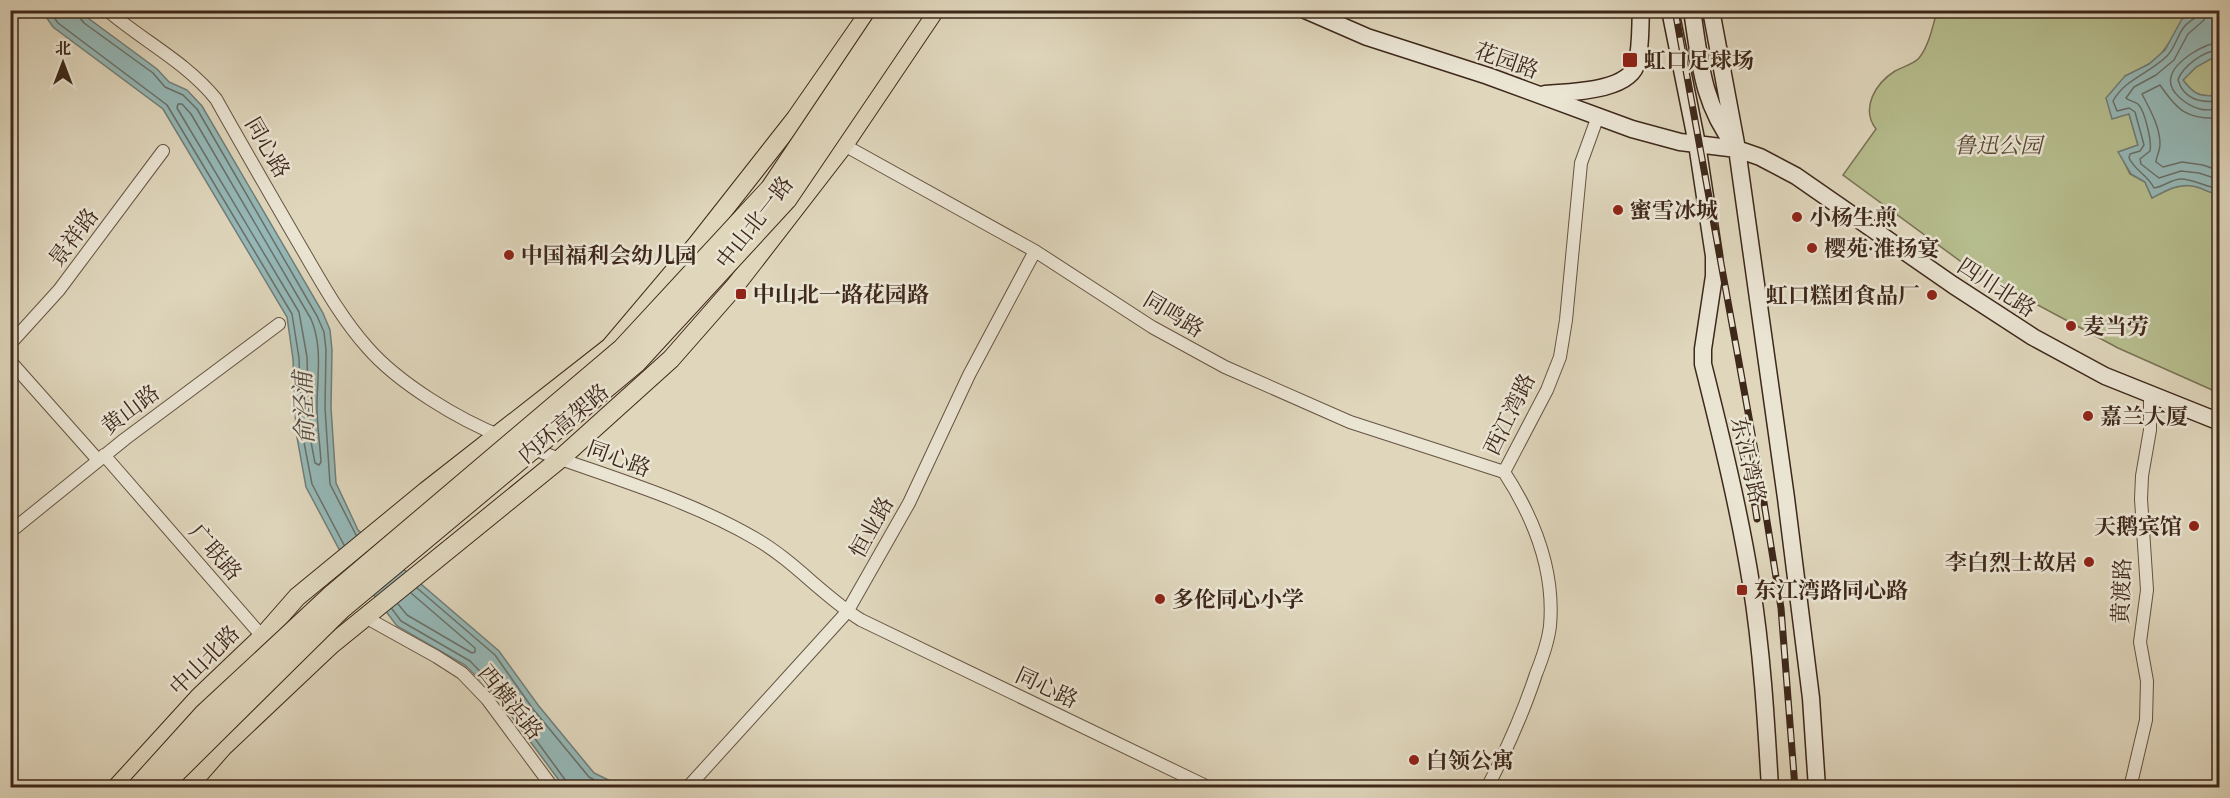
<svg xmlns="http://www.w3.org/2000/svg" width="2230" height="798" font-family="'Sorts Mill Goudy','Noto Serif SC',serif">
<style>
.green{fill:#b6bd8e;stroke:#7a7254;stroke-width:1.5}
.water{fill:#95b8b7;stroke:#727e78;stroke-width:1.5}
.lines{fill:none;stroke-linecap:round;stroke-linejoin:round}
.shore{stroke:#6a7068;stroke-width:1.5}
.street-casing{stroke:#665442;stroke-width:14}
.secondary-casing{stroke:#3e281a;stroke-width:19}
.primary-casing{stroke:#3e281a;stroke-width:20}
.street{stroke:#eae4d3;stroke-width:12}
.secondary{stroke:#eae4d3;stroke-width:16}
.primary{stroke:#dfd6bc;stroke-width:18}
.rail-casing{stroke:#3e281a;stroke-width:7}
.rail{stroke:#eae4d3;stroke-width:4.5;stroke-dasharray:14;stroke-linecap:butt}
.highway-bridge-casing{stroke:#3e281a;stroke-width:23;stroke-linecap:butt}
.highway-bridge{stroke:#dfd6bc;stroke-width:21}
.poi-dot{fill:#8f2418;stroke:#eae4d3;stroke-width:2}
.labels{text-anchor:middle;stroke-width:5;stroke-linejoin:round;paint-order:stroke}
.street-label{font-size:22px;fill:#3e281a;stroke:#eae4d3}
.poi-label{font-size:22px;font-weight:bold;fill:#3e281a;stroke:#eae4d3;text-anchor:start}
.park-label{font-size:22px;font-style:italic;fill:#564631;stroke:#eae4d3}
.water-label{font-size:24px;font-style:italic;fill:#544c41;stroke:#eae4d3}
</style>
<rect width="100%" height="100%" fill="#dfd6bc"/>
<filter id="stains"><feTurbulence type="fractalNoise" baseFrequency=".00333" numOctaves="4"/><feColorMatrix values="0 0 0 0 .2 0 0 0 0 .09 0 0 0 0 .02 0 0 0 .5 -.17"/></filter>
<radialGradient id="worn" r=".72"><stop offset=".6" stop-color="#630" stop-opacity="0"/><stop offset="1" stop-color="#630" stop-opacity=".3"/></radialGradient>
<!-- green -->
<path class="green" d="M1937 11H2196C2172 26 2179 31 2164 50 2155 63 2139 69 2125 76L2129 114 2138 145 2119 152 2130 174 2145 182 2152 198C2167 190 2180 182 2197 187 2206 189 2210 195 2219 193V393L2118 348 1971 269 1843 175 1876 129C1860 108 1876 83 1895 71 1902 67 1914 64 1919 58 1929 46 1933 25 1937 11Z
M2216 56 2219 57V95C2201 97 2195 96 2183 80L2196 67Z"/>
<!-- water -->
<path class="water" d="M42 11H82L88 18 157 69 169 82 187 90 202 106 323 313 330 330 332 350 331 408 336 483 358 530 499 651 538 705 594 773 623 787H564L498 698 465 665 397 626 339 549 306 487 296 432 293 359 287 317 163 109 53 27Z
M2196 11H2219V57L2216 56 2196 67 2183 80C2195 96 2201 97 2219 95V193C2210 195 2206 189 2197 187 2180 182 2167 190 2152 198L2145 182 2131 174 2118 152 2138 145 2129 114 2112 119 2106 98 2125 76 2149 64 2165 50 2182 19Z"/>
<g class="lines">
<!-- shore -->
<path class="shore" d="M49 10 58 23 167 105 292 314 299 358 302 432 312 484 344 545
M78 10V15L84 23 153 73 165 87 183 95 197 109 317 316 324 332 326 350 325 408 330 484 356 535
M2198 10C2197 20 2189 20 2184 27 2177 36 2175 48 2167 56 2150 73 2125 79 2113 101L2117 111 2129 108 2135 112 2144 145 2140 151 2130 154 2129 158C2136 172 2147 174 2154 188 2163 187 2172 179 2181 179 2195 179 2208 189 2220 188
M2206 10 2204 20 2188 34 2174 60 2156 75 2134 87 2126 98C2129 101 2134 101 2138 104 2145 111 2152 142 2150 151L2140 159 2141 164 2159 178 2181 171 2199 173 2220 180
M2220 43C2205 42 2174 62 2171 77 2167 92 2188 106 2200 109 2206 111 2213 109 2220 109
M2220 51C2205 49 2182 67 2178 80 2184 100 2201 103 2220 101
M178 104H182L191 114 311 319C323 347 317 377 317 406 317 425 320 444 321 462L319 465 315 463 309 431 307 357 299 312 177 108Z
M2220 118C2187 120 2177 110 2160 85L2142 94C2149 108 2160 126 2160 144 2160 151 2156 157 2156 162L2163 167 2182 162 2203 165 2220 171
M417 588 495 655 533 709 589 777 609 788
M398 604 407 615 472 653 475 652V648L411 593
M392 609 401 621 470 661 503 695 566 781 568 788"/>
<defs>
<path id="street" d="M107 10C143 41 186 62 216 99 244 149 273 199 302 249 322 283 341 318 367 347 398 383 459 420 503 437
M844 145 1035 251 1152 327 1225 367 1350 422 1504 472
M10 344 59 290 163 151
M10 361 98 460
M530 448C605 476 686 498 756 539 794 561 823 596 861 620L1210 788
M104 455 267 642
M1504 472 1547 390 1560 357 1566 320 1581 163 1598 116
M10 532 125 439 279 324
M365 617 437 657 462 673 487 699 553 788
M689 786 847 612 909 503 969 375 1035 251
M1487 788C1506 751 1523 714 1536 674 1542 659 1548 643 1550 626 1555 570 1534 518 1504 472
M2130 788 2146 720 2147 681 2140 642 2147 590 2141 499 2142 476 2150 430V395"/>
<path id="secondary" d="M1305 10 1367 37 1488 76 1632 129 1680 142 1737 149 1760 157 1796 176 1953 285 2033 337 2105 376 2220 422
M1670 10 1697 144 1714 256V276L1703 349V364C1721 436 1739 509 1751 583 1762 651 1766 719 1770 788
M1692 10C1700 62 1702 103 1735 146
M1711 10 1737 149 1786 498 1811 698 1817 788
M1545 94C1568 92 1631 92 1637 62 1641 46 1640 27 1641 10"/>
<path id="primary" d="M116 788 199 697 262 637 297 597 426 491 610 347 697 244 796 118 871 10
M187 788 223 747 331 645 560 459 671 359 735 286 844 145 935 10"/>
</defs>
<!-- street casing -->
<use href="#street" class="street-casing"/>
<!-- secondary casing -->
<use href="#secondary" class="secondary-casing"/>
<!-- primary casing -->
<use href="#primary" class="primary-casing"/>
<!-- street -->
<use href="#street" class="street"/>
<!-- secondary -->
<use href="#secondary" class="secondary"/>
<!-- primary -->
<use href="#primary" class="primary"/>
<defs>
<path id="rail" d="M1675 10 1760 478 1781 608 1795 788
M1746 450 1757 519"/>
</defs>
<!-- rail casing -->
<use href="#rail" class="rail-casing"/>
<!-- rail -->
<use href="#rail" class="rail"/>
<defs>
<path id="highway-bridge" d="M138 788 204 715 333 595 623 349 771 189 891 10
M159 788 340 609 636 362 786 199 914 10"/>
</defs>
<!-- highway-bridge casing -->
<use href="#highway-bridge" class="highway-bridge-casing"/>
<!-- highway-bridge -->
<use href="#highway-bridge" class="highway-bridge"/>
</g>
<!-- markers -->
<g class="poi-dot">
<rect x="1622" y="52" width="16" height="16" rx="3"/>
<circle cx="1618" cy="210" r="6"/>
<circle cx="1797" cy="217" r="6"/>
<circle cx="1812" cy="248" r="6"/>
<circle cx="509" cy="255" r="6"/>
<rect x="735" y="288" width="12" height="12" rx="3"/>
<circle cx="1932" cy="295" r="6"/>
<circle cx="2071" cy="326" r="6"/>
<circle cx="2088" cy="416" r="6"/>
<circle cx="2194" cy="526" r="6"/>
<circle cx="2089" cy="562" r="6"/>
<rect x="1736" y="584" width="12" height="12" rx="3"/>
<circle cx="1160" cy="599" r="6"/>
<circle cx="1414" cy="760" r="6"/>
</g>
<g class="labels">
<!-- street labels -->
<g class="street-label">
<text transform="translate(1507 60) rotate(19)" y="8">花园路</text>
<text transform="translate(268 147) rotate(60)" y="8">同心路</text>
<text transform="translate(754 222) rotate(-52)" y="8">中山北一路</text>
<text transform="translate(73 237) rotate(-53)" y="8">景祥路</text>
<text transform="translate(1997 287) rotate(33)" y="8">四川北路</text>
<text transform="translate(1174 314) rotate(31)" y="8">同鸣路</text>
<text transform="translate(130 409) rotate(-37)" y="8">黄山路</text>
<text transform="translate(1509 414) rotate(-64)" y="8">西江湾路</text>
<text transform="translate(563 423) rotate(-40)" y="8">内环高架路</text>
<text transform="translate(619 458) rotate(20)" y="8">同心路</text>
<text transform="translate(1749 460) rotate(77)" y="8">东江湾路</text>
<text transform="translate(871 527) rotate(-61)" y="8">恒业路</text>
<text transform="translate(216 552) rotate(49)" y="8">广联路</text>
<text transform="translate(2121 591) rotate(-88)" y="8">黄渡路</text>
<text transform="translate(204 660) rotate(-45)" y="8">中山北路</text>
<text transform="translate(1047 687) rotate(25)" y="8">同心路</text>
<text transform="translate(511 702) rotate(51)" y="8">西横浜路</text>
</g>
<!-- poi labels -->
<g class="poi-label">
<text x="1644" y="68">虹口足球场</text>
<text x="1630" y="218">蜜雪冰城</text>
<text x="1809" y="225">小杨生煎</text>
<text x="1824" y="256">樱苑·淮扬宴</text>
<text x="521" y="263">中国福利会幼儿园</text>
<text x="753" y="302">中山北一路花园路</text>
<text x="1920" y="303" text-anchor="end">虹口糕团食品厂</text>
<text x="2083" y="334">麦当劳</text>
<text x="2100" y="424">嘉兰大厦</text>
<text x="2182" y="534" text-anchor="end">天鹅宾馆</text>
<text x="2077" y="570" text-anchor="end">李白烈士故居</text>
<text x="1754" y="598">东江湾路同心路</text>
<text x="1172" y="607">多伦同心小学</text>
<text x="1426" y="768">白领公寓</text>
</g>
<!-- park labels -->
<g class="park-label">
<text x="1998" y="153">鲁迅公园</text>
</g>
<!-- water labels -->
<g class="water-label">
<text transform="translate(304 408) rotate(-92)" y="8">俞泾浦</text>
</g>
</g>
<!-- margin -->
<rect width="2230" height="798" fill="none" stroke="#dfd6bc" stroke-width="36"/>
<rect x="12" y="12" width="2206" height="774" fill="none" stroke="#3e281a" stroke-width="3"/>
<rect x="18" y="18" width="2194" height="762" fill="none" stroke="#3e281a" stroke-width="1.5"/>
<!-- north arrow -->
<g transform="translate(63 63)" stroke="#eae4d3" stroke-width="4.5" paint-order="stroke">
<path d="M0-4.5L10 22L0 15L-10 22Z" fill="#3e281a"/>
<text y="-9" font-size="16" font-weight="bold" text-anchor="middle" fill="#3e281a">北</text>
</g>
<rect width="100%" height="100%" filter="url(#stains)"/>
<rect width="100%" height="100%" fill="url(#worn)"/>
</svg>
